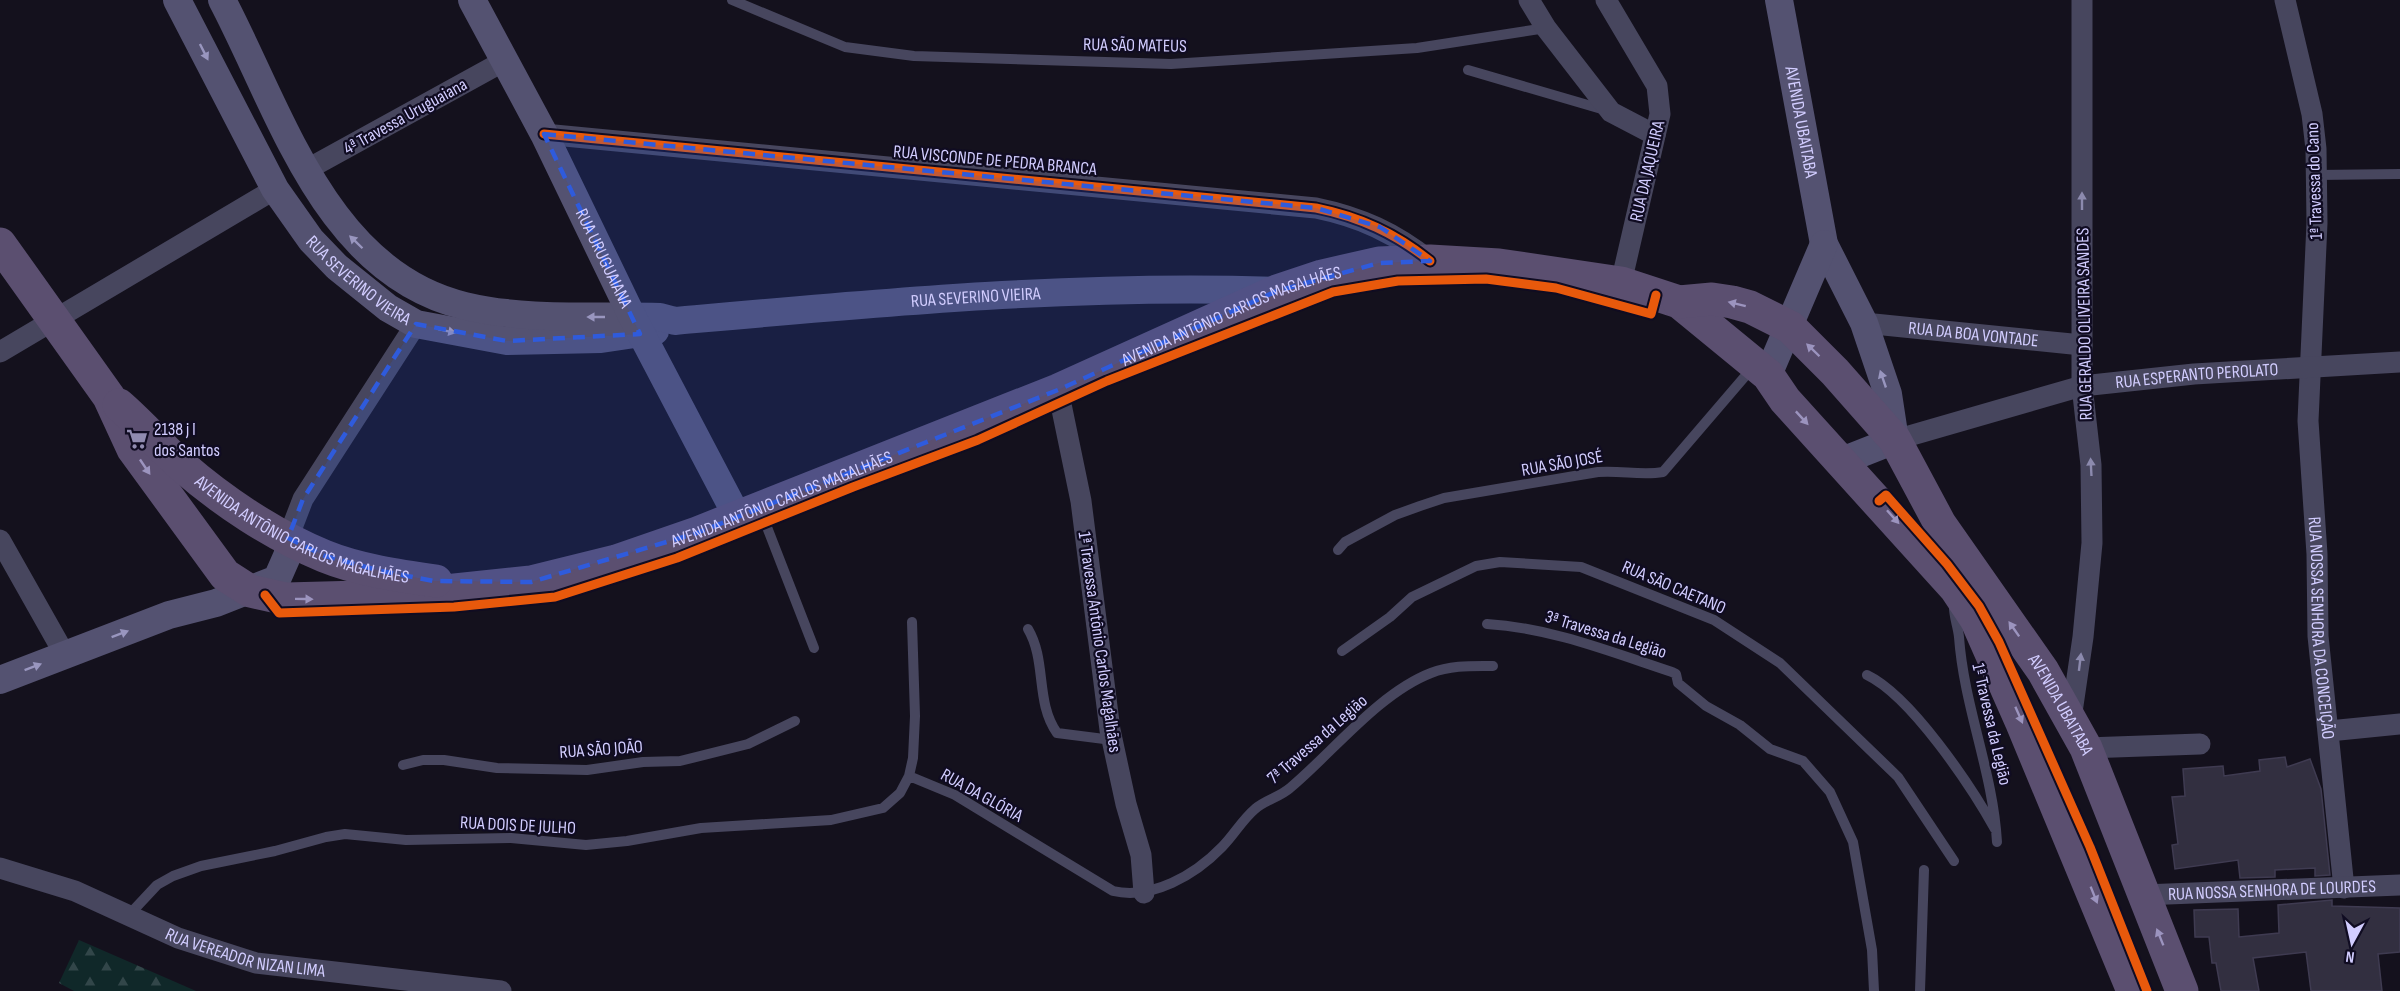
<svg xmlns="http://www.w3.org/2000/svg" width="2400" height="991" font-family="'Sofia Sans Condensed',sans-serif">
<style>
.forest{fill:url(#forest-firs)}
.building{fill:#322f40;stroke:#3f3b51;stroke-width:1.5}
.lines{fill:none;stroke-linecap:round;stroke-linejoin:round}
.lane{stroke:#47465e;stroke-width:10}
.street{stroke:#47465e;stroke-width:21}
.secondary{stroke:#545271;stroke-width:28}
.primary{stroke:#5b4f70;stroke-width:33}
.cycleway-casing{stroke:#100c22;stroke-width:13}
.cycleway{stroke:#e8590c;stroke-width:9}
.oneway{fill:#9996bf}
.oneway2{fill:#8c8aae}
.oneway3{fill:#9c94bf}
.marked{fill:#2f5bdc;fill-opacity:0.2;stroke:#2f5bdc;stroke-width:4.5;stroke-dasharray:12 8;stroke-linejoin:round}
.labels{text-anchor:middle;stroke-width:4.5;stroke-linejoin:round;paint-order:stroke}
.street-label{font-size:18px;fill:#d2cdff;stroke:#100c22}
.poi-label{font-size:18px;fill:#d2cdff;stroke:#100c22;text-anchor:start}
</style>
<defs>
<pattern id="forest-firs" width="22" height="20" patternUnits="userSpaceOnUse" patternTransform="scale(1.5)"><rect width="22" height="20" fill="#102829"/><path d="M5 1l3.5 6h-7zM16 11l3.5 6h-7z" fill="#324649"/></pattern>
</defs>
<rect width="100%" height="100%" fill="#14111d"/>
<!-- forest -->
<path class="forest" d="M79 940 196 991H74L59 983Z"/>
<!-- building -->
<path class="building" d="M2285 757 2287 767 2310 759 2321 789 2330 875 2315 876V868L2275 870V877L2240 878 2238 860 2175 869 2172 845 2178 844 2172 797 2185 796 2183 769 2223 766 2224 776 2260 771 2259 760Z
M2332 900V906L2400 908V952L2378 954 2382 991H2311L2306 952 2253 958 2259 991H2221L2216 963H2212L2209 937H2195L2194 910 2238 909 2239 937 2279 933 2278 905Z"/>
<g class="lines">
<!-- lane -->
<path class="lane" d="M732 0 845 47 914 56 1171 64 1417 48 1546 28
M1468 70 1605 110
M2316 175 2400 174
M765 522 814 648
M1338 550 1345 542 1395 515 1420 506 1444 498 1598 472C1621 470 1641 476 1663 472L1753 367
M1954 604C1953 615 1958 626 1959 637 1964 707 1993 772 1997 842
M1487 624C1552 628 1611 652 1672 672L1676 674 1678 683 1706 706 1740 725 1770 749 1803 761 1830 792 1853 842 1872 950 1874 991
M1028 629C1047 661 1035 702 1057 733L1112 740
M1342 651 1390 617 1412 597 1476 566 1500 562 1581 567 1714 620 1780 663 1898 777 1954 861
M1867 675C1911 696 1971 786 1995 829
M403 765 423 760H444L497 768 587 770 643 762 680 761 748 744 795 721
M909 776 955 795 1113 891C1152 900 1195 875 1222 847 1234 835 1242 820 1255 809 1265 800 1280 797 1290 788 1332 753 1379 693 1431 673 1451 665 1472 666 1493 666
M128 916 157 885 173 876 201 866 275 851 326 837 345 834 406 840 511 838 586 845 627 841 701 828 831 820 883 808 900 793 909 776 913 758 915 716 912 622
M1920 991 1924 870"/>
<!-- street -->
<g class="street">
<path d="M1529 0 1546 28 1611 112 1655 135"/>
<path d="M1606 0 1657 86 1660 114 1621 283"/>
<path id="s1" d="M2285 0 2312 114 2316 149 2317 223 2308 421 2317 554 2318 636 2344 888"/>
<path d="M544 134 1316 208C1360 217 1395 233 1430 261"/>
<path d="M306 170 504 61"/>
<path id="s2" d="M1864 323 2082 345"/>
<path d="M0 352 275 189"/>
<path d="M1058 390 1081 501 1110 730 1126 804 1141 855 1144 893"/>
<path id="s3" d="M1895 440 2082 386 2194 374 2400 362"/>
<path d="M288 538 303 499 416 324"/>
<path d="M0 540 65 655"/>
<path d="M2071 719 2083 637 2092 543 2091 465 2082 386V0"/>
<path d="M2329 731 2400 724"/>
<path d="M2086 748 2200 744"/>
<path id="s4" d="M0 868 75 891 178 938 256 963 501 991"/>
<path id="s5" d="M2143 895 2400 885"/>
</g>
<!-- secondary -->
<g class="secondary">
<path id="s6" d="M177 0 275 189 311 240 337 267 388 308 416 324 507 341 601 339 655 331"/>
<path id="s7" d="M222 0C281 112 326 273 465 306 528 321 595 315 660 317L675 321C875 303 1076 284 1277 291"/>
<path id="s8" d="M472 0 544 134 632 316 737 516"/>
<path id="s9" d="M1779 0 1824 244 1864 323 1888 394 1895 440 1852 457 1839 459"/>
<path d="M1768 375 1824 244"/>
<path d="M0 680 169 615 216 603 277 579 288 554V538"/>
</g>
<!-- primary -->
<g class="primary">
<path id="s10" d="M0 244 109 397 133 449 225 575 250 591 286 599 398 596 531 582 616 561 697 533 1058 390 1277 291 1322 276 1379 263 1430 261 1499 265 1621 283 1679 302 1768 375 1785 400 1956 589 1976 619 2021 721 2133 991"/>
<path id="s11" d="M1679 302 1712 299 1732 302 1750 307 1790 327 1835 372 1895 440 1940 524 2043 671 2086 748 2182 991"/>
<path id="s12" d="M119 405C141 424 160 446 181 465 222 501 273 535 324 556 358 570 400 576 436 581"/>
</g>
<defs>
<path id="cycleway" d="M544 134 1316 208C1360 217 1395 233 1430 261
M1879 501 1886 495 1947 564 1979 606 1999 642 2090 847 2147 991
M265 595 279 613 454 607 555 597 677 558 853 487 978 440 1107 381 1333 292 1398 281 1486 279 1556 288 1651 314 1656 295"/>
</defs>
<!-- cycleway casing -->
<use href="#cycleway" class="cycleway-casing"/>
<!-- cycleway -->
<use href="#cycleway" class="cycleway"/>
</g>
<!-- one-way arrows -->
<defs><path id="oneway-solid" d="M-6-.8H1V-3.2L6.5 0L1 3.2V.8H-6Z" transform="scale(1.5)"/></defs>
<g class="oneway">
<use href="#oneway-solid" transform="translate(204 52) rotate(63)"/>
<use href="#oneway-solid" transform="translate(356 242) rotate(-136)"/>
<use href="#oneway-solid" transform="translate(596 317) rotate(180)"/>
<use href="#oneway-solid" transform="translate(447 331) rotate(12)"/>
<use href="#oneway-solid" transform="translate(1883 379) rotate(-109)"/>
<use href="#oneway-solid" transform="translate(120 634) rotate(-21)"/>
<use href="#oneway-solid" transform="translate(33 667) rotate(-21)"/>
</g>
<g class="oneway2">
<use href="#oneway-solid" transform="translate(2082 201) rotate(-90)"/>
<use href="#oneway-solid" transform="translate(2091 467) rotate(-93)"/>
<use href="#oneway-solid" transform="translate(2080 662) rotate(-83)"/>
</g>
<g class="oneway3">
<use href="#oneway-solid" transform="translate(1737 304) rotate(-166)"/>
<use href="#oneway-solid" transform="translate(1813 350) rotate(-136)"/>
<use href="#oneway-solid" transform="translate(1802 418) rotate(47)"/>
<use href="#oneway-solid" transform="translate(145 467) rotate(56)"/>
<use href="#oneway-solid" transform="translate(1893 517) rotate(48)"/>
<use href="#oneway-solid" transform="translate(304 599) rotate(1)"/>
<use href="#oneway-solid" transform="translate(2014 629) rotate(-125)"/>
<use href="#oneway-solid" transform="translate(2019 715) rotate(66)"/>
<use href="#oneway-solid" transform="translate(2094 895) rotate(68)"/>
<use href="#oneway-solid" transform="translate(2160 937) rotate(-112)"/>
</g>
<!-- marked area -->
<path class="marked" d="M544 134 1316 208 1380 227 1430 261 1379 263 1277 291 1058 390 697 533 531 582 434 581 381 571 325 556 288 538 303 499 416 324 507 341 640 334Z"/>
<!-- icons -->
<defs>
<symbol id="supermarket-bare" viewBox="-9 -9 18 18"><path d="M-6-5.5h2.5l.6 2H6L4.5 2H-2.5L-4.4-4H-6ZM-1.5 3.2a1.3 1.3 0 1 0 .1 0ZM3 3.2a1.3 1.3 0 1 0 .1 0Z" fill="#908bb0" stroke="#100c22" stroke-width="2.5" paint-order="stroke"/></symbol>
</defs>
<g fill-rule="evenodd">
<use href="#supermarket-bare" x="122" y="424" width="30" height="30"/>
</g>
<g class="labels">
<!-- street labels -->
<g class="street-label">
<text transform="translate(1135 45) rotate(1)" y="6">RUA SÃO MATEUS</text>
<text transform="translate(405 116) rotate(-29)" y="6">4ª Travessa Uruguaiana</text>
<text dy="6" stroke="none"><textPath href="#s9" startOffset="124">AVENIDA UBAITABA</textPath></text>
<text transform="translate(995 160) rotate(5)" y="6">RUA VISCONDE DE PEDRA BRANCA</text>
<text transform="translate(1647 171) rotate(-77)" y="6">RUA DA JAQUEIRA</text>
<text transform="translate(2314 181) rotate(-92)" y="6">1ª Travessa do Cano</text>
<text dy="6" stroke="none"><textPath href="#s8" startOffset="290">RUA URUGUAIANA</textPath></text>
<text dy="6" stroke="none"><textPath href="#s6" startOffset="338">RUA SEVERINO VIEIRA</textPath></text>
<text dy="6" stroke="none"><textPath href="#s7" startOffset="918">RUA SEVERINO VIEIRA</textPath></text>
<text dy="6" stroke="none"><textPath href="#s10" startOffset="1464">AVENIDA ANTÔNIO CARLOS MAGALHÃES</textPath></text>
<text transform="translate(2084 324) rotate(-91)" y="6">RUA GERALDO OLIVEIRA SANDES</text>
<text dy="6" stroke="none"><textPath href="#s2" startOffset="110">RUA DA BOA VONTADE</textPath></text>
<text dy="6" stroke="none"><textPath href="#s3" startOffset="310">RUA ESPERANTO PEROLATO</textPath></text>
<text transform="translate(1562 463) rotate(-10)" y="6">RUA SÃO JOSÉ</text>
<text dy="6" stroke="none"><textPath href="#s10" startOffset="978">AVENIDA ANTÔNIO CARLOS MAGALHÃES</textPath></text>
<text dy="6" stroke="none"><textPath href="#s12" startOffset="226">AVENIDA ANTÔNIO CARLOS MAGALHÃES</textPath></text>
<text transform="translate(1674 587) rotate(23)" y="6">RUA SÃO CAETANO</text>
<text dy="6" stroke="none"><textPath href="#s1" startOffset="632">RUA NOSSA SENHORA DA CONCEIÇÃO</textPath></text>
<text transform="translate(1606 634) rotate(17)" y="6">3ª Travessa da Legião</text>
<text transform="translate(1100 642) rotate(82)" y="6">1ª Travessa Antônio Carlos Magalhães</text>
<text dy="6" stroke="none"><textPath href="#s11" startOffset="584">AVENIDA UBAITABA</textPath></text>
<text transform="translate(1992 724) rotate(77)" y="6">1ª Travessa da Legião</text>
<text transform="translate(1317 739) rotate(-41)" y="6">7ª Travessa da Legião</text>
<text transform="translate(601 749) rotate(-4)" y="6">RUA SÃO JOÃO</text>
<text transform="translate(982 795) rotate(29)" y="6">RUA DA GLÓRIA</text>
<text transform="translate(518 825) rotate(3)" y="6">RUA DOIS DE JULHO</text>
<text dy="6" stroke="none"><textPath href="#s5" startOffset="129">RUA NOSSA SENHORA DE LOURDES</textPath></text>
<text dy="6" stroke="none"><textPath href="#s4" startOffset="261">RUA VEREADOR NIZAN LIMA</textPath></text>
</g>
<!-- poi labels -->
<g class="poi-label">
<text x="154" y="435">2138 j l<tspan x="154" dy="21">dos Santos</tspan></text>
</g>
</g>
<!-- north arrow -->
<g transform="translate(2352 943) rotate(188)" stroke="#100c22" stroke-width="4.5" paint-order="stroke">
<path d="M0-4.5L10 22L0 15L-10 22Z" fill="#d2cdff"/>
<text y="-9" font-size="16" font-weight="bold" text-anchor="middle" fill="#d2cdff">N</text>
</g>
</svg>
